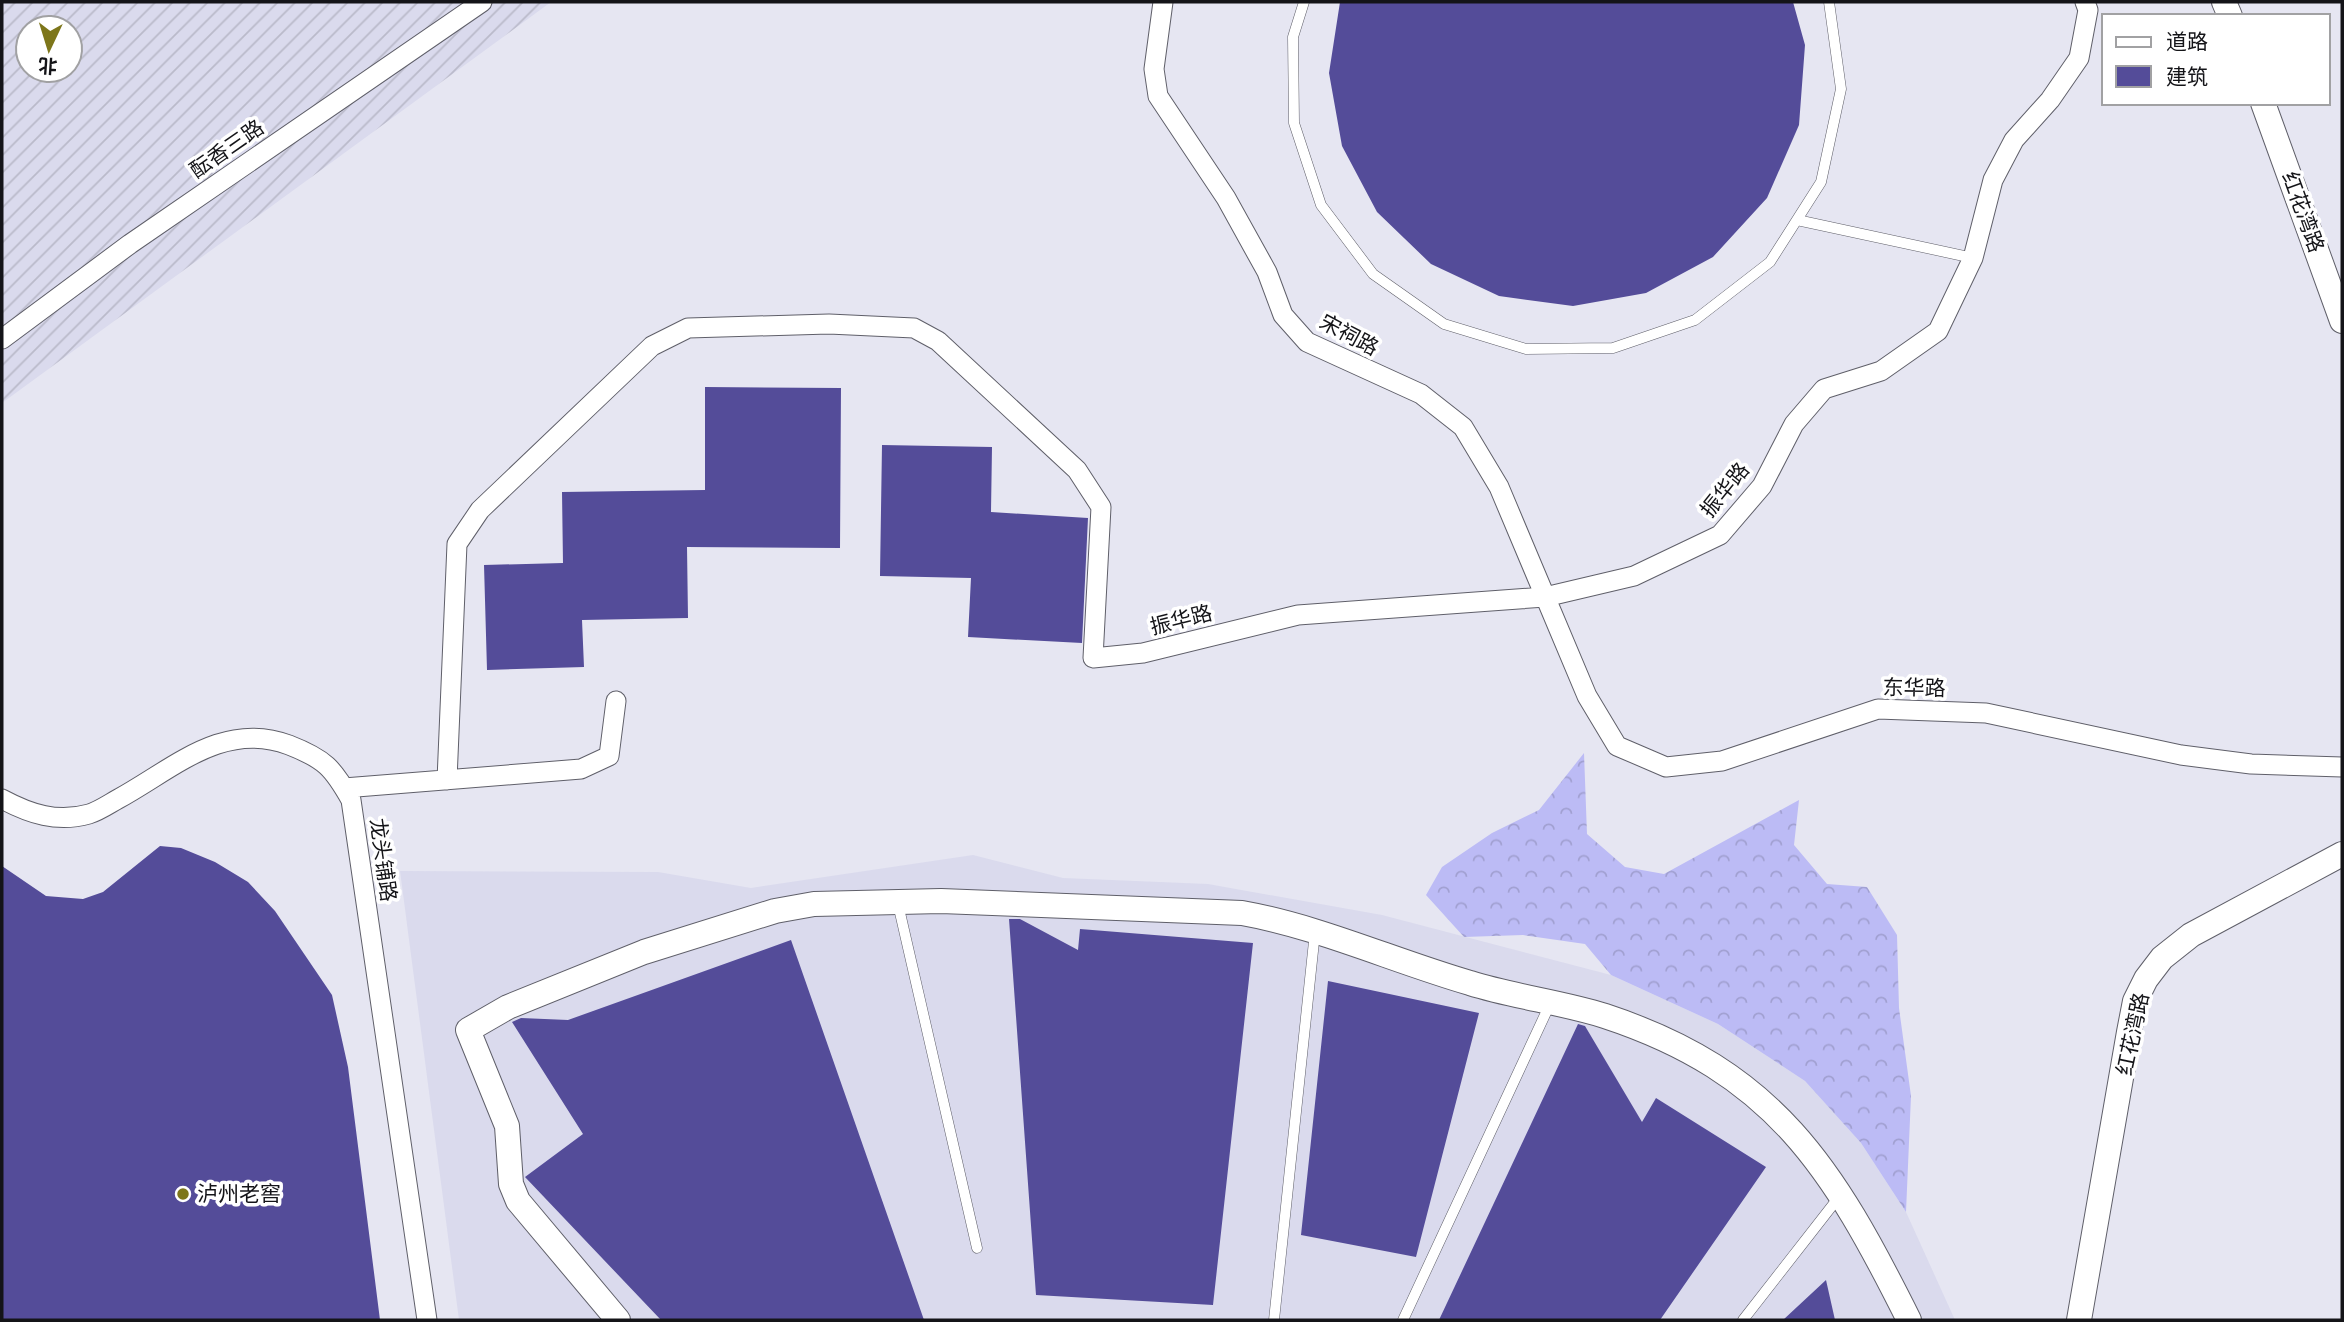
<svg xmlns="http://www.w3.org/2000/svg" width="2344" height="1322" font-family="Arial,'Noto Sans SC',sans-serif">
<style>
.built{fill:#dadaed}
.industrial{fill:url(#industrial-furrows);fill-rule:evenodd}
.forest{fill:url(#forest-crowns)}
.building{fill:#544c99}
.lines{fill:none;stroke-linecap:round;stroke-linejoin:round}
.service-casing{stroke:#5f5f69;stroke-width:11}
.minor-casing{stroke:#5f5f69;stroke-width:21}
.tertiary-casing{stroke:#5f5f69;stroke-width:26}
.service{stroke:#fff;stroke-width:10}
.minor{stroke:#fff;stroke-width:19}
.tertiary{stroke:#fff;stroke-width:24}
.poi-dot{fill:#7d761a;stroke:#fff;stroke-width:2.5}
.labels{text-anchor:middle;stroke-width:7;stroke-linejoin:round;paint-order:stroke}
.street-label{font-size:21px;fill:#141418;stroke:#fff}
.poi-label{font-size:21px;fill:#141418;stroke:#fff;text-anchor:start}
</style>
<defs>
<pattern id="industrial-furrows" width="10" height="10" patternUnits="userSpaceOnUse" patternTransform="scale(1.75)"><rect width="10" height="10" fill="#dadaed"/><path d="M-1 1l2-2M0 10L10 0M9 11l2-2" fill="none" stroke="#babaca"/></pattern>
<pattern id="forest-crowns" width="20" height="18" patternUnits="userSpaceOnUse" patternTransform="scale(1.75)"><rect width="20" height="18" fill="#bcbbf5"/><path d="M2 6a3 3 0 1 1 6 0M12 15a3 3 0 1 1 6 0" fill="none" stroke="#a1a0d1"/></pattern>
</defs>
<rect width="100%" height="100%" fill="#e6e6f2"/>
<!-- built -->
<path class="built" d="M973 855 1063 878 1208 884 1382 915 1611 975 1718 1024 1805 1081 1861 1143 1906 1212 1955 1320H459L400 871 658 872 751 888Z"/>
<!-- industrial -->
<path class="industrial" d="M2 2H551L2 403ZM28 28H70V70H28Z"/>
<!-- forest -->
<path class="forest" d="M1584 753 1587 834 1625 867 1664 874 1799 800 1794 845 1827 884 1867 887 1897 935 1899 1008 1911 1096 1906 1212 1861 1143 1805 1081 1718 1024 1611 975 1585 944 1523 935 1464 937 1426 895 1442 867 1492 833 1539 810Z"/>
<!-- building -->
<path class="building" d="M1340 2H1793L1805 45 1799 125 1767 198 1713 257 1646 293 1573 306 1499 296 1431 264 1377 212 1342 146 1329 73Z
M705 387 841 388 840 548 687 547 688 618 582 620 584 667 487 670 484 565 563 563 562 492 705 490Z
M882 445 992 447 991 512 1088 518 1082 643 968 637 971 578 880 576Z
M160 846 181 848 215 862 248 882 275 911 332 995 348 1067 380 1320H2V866L46 896 83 899 103 892Z
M1009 919H1020L1078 950 1080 929 1253 943 1213 1305 1036 1295Z
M791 940 924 1320H661L525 1177 583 1134 512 1022 521 1018 568 1020Z
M1328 981 1479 1013 1416 1257 1301 1235Z
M1578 1024 1585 1026 1642 1122 1656 1098 1766 1167 1660 1320H1439Z
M1826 1280 1835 1320H1783Z"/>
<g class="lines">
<defs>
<path id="service" d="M1304 2 1293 37 1294 123 1321 205 1373 274 1444 324 1526 349 1613 348 1695 320 1770 262 1821 182 1841 89 1829 2
M1797 220 1973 258
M898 904 977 1248
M1274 1320 1315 932
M1403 1320 1550 1004
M1743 1320 1839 1197"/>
<path id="minor" d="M1163 2 1154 69 1158 96 1226 198 1267 272 1283 315 1307 342 1421 394 1463 427 1499 487 1587 696 1617 746 1666 767 1722 761 1878 709 1986 713 2181 755 2251 764 2342 767
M2 339 130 244 482 2
M447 780 457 544 480 510 652 346 688 328 829 324 914 328 938 341 1077 470 1101 507 1093 658 1143 653 1298 615 1545 597 1634 576 1720 535 1762 486 1794 424 1824 389 1881 371 1938 331 1973 258 1993 180 2014 140 2050 100 2079 58 2088 10 2085 2
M344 788 581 769 609 756 616 701
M2 799C30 814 57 823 89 814 99 811 109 804 118 799 173 769 223 720 289 745 325 759 333 768 351 800L427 1320"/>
<path id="tertiary" d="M2224 2 2230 16
M2263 103 2342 321
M618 1320 518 1201 511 1184 507 1126 468 1030 508 1007 644 952 775 911 814 904 941 901 1242 913C1320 927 1394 961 1470 983 1514 997 1561 1002 1605 1016 1775 1072 1833 1168 1909 1320
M2079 1320 2129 1032 2135 1001 2146 979 2162 958 2191 935 2342 854"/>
</defs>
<!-- service casing -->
<use href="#service" class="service-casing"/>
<!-- minor casing -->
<use href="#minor" class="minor-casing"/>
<!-- tertiary casing -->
<use href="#tertiary" class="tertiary-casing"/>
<!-- service -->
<use href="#service" class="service"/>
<!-- minor -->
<use href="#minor" class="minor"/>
<!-- tertiary -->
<use href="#tertiary" class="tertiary"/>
</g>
<!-- markers -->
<circle class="poi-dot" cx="183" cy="1194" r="7"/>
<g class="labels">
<!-- street labels -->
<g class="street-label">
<text transform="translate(227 149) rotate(-35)" y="7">酝香三路</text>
<text transform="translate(2303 212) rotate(70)" y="7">红花湾路</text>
<text transform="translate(1349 335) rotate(28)" y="7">宋祠路</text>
<text transform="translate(1725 490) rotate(-51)" y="7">振华路</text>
<text transform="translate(1181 620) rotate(-14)" y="7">振华路</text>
<text transform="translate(1914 688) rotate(1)" y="7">东华路</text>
<text transform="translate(383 860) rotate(82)" y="7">龙头铺路</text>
<text transform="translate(2133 1034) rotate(-78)" y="7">红花湾路</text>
</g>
<!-- poi labels -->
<g class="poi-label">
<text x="197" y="1201">泸州老窖</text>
</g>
</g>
<!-- border -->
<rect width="2344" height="1322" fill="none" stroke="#141418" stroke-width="7"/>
<!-- legend -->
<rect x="2102" y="14" width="228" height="91" fill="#ffffff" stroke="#a1a1a3" stroke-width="2"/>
<rect x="2116" y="37" width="35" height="10" fill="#ffffff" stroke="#a1a1a3" stroke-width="2"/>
<text x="2166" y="49" font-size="21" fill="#141418">道路</text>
<rect x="2116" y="66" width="35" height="21" fill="#544c99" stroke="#a1a1a3" stroke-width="2"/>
<text x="2166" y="84" font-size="21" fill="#141418">建筑</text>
<!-- north arrow -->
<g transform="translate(49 49) rotate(184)"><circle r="33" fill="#ffffff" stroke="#a1a1a3" stroke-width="2"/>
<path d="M0-5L12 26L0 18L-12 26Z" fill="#7d761a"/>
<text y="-10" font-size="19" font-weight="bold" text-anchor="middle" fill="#141418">北</text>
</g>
</svg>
